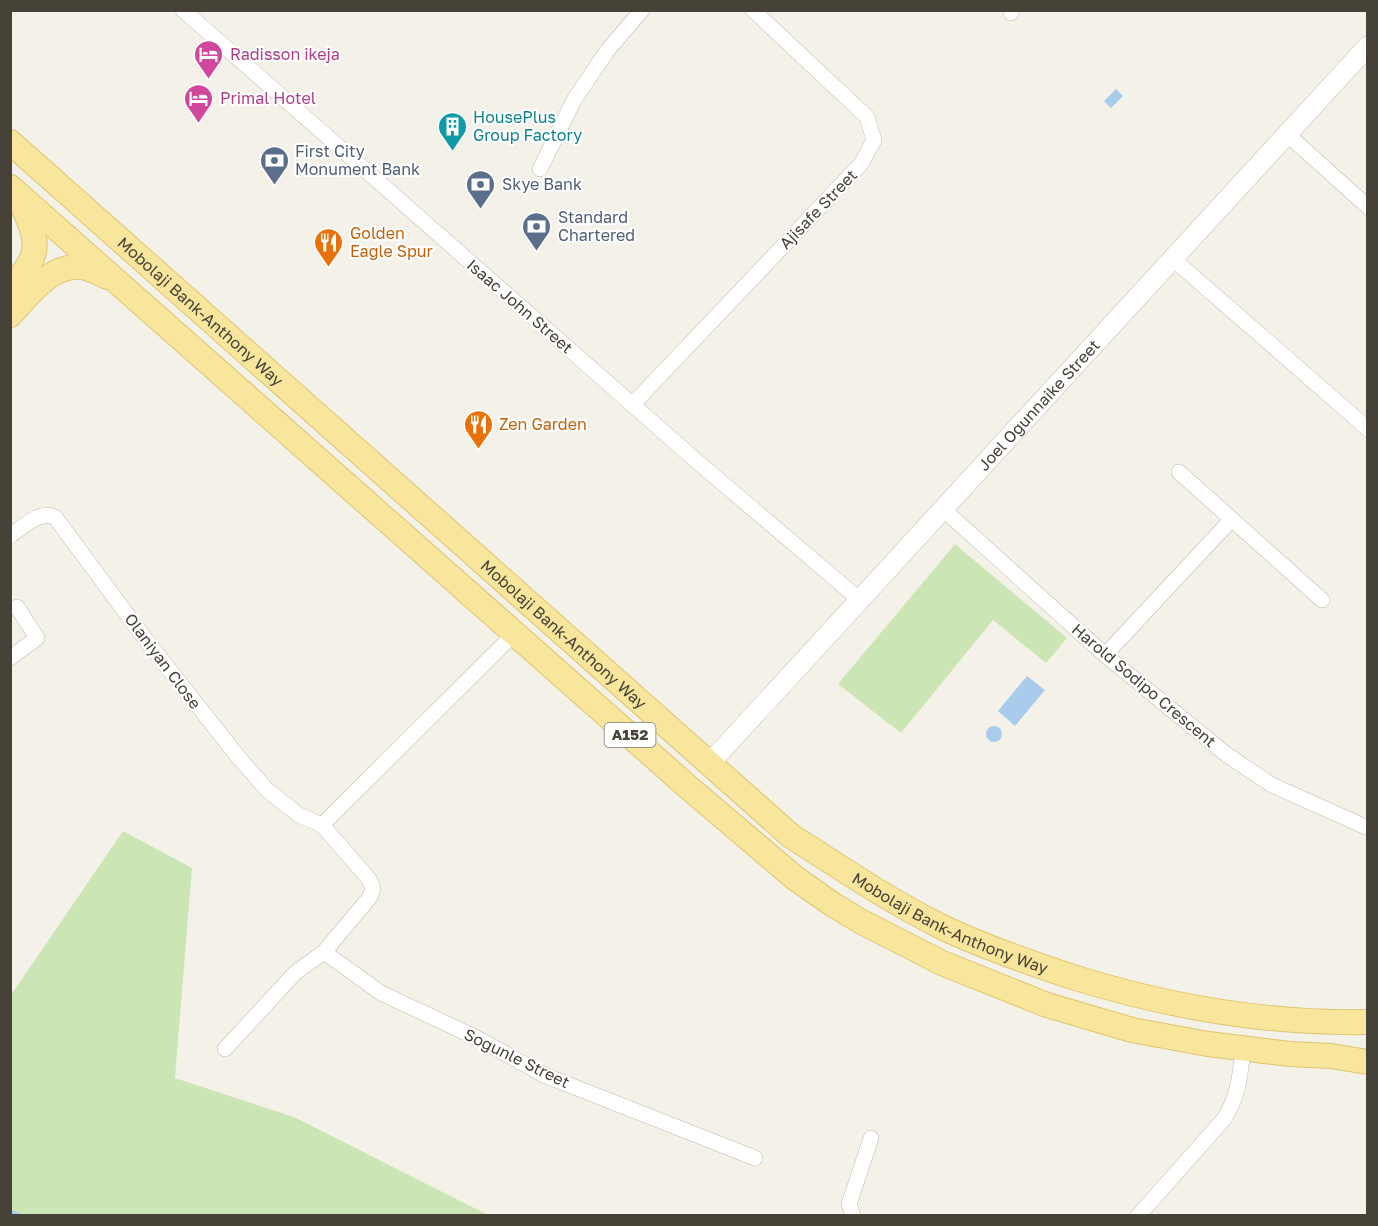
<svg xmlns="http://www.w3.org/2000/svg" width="1378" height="1226" font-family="'Golos Text',sans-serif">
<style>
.green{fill:#cbe6b4}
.water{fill:#a9cced}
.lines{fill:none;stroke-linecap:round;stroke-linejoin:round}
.stream{stroke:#a9cced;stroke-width:4}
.minor-casing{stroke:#bfbaac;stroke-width:16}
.tertiary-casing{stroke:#bfbaac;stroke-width:21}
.primary-casing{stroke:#dec56d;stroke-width:26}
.minor{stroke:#fff;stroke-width:15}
.tertiary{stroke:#fff;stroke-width:20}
.primary{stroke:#f9e69d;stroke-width:24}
.labels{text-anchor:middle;stroke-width:4.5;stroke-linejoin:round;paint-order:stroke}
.shield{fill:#fff;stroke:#7e7b74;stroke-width:1.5}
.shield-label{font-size:15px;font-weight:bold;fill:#474238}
.hotel-label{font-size:16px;fill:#b23c85;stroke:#fff;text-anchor:start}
.culture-label{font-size:16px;fill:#0d838f;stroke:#fff;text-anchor:start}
.service-label{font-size:16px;fill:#4e5e75;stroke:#fff;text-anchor:start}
.street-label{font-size:16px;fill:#474238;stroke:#fff}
.food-label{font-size:16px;fill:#c56008;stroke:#fff;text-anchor:start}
</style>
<rect width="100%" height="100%" fill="#f4f1e9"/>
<!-- green -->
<path class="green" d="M955 544 1067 638 1046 663 993 620 901 733 838 684Z
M123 831 192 868 175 1078 294 1117 488 1215H11V995Z"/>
<!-- water -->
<path class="water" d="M1116 89 1123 96 1111 108 1104 101Z
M1027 676 1045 690 1015 726 998 711Z
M986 734a8 8 0 1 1 16 0a8 8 0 1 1-16 0Z"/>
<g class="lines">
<!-- stream -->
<path class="stream" d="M10 1212 22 1216"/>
<defs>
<path id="minor" d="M183 10 700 464 860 600
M1011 10V13
M1287 134 1368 207
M540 169 574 100 607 51 642 10
M1173 259 1368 429
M632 405 861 164 874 140 867 117 753 10
M1179 472 1322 600
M943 509 1105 655 1227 755 1272 785 1368 828
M10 536C23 527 39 510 55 517L146 640 239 758 267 790 299 815 322 825 369 879 373 888 370 897 324 952 295 973 225 1049
M1105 655 1232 519
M10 658 37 638 17 607
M322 825 515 633
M324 952 381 993 477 1038 544 1075 755 1158
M853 1216 849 1204 871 1138
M1138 1216 1224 1119C1239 1095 1240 1076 1243 1048"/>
<g id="tertiary">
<path id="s1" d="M710 763 1368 46"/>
</g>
<g id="primary">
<path id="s2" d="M10 142 791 836C840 867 888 900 940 926 983 947 1030 963 1076 978 1170 1007 1269 1024 1368 1022"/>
<path d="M10 187 688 787 795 878 832 904 860 921 942 963 1047 1005 1132 1030 1208 1044 1290 1054 1331 1056 1368 1062"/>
<path d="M10 288C43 254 39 242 20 200"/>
<path d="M10 315C29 295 50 264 82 267 90 268 100 274 108 277"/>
</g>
</defs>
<!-- minor casing -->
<use href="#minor" class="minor-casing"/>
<!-- tertiary casing -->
<use href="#tertiary" class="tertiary-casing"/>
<!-- primary casing -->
<use href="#primary" class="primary-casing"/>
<!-- minor -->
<use href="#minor" class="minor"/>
<!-- tertiary -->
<use href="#tertiary" class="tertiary"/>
<!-- primary -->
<use href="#primary" class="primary"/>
</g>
<!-- icons -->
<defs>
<symbol id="hotel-pin" viewBox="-11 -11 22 30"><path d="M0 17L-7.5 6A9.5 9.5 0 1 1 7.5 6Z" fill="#d1479c" stroke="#fff"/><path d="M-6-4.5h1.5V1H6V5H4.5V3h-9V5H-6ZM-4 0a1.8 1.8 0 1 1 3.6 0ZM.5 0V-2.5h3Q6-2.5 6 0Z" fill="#fff"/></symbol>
<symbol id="building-pin" viewBox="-11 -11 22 30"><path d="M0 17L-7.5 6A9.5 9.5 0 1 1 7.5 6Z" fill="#0f9aa8" stroke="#fff"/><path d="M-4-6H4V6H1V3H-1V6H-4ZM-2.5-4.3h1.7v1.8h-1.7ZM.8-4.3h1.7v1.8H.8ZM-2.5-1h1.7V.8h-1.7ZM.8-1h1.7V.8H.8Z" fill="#fff"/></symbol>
<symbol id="bank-pin" viewBox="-11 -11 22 30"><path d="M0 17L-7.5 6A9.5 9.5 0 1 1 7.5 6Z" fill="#5c6f8a" stroke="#fff"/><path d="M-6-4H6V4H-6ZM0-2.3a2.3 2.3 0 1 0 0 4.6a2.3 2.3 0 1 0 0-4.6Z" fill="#fff"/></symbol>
<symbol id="restaurant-pin" viewBox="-11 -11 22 30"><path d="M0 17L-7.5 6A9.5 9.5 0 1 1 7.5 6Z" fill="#e8710a" stroke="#fff"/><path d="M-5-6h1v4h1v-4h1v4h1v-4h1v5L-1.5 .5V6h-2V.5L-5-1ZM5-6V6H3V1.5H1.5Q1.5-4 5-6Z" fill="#fff"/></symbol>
</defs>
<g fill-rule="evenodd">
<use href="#hotel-pin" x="192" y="38" width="33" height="45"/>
<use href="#hotel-pin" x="182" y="82" width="33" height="45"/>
<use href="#building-pin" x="436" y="110" width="33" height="45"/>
<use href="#bank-pin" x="258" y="144" width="33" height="45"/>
<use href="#bank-pin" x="464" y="168" width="33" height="45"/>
<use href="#bank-pin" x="520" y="210" width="33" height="45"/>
<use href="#restaurant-pin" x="312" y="226" width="33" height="45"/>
<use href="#restaurant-pin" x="462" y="408" width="33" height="45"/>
</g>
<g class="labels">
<!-- shield labels -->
<rect class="shield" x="604.5" y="723" width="51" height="24" rx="4.5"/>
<g class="shield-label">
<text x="630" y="740">A152</text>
</g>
<!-- hotel labels -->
<g class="hotel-label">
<text x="230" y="60">Radisson ikeja</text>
<text x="220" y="104">Primal Hotel</text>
</g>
<!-- culture labels -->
<g class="culture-label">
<text x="473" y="123">HousePlus<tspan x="473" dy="18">Group Factory</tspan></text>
</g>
<!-- service labels -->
<g class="service-label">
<text x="295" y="157">First City<tspan x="295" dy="18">Monument Bank</tspan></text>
<text x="502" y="190">Skye Bank</text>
<text x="558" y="223">Standard<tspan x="558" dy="18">Chartered</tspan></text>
</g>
<!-- street labels -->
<g class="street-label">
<text transform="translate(818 209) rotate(-46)" y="6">Ajisafe Street</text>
<text transform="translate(520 306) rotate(41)" y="6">Isaac John Street</text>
<text dy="6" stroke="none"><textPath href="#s2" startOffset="255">Mobolaji Bank-Anthony Way</textPath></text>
<text dy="6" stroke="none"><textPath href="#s1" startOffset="486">Joel Ogunnaike Street</textPath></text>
<text dy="6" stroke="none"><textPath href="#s2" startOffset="741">Mobolaji Bank-Anthony Way</textPath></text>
<text transform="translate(163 661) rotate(53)" y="6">Olaniyan Close</text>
<text transform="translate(1144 685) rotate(40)" y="6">Harold Sodipo Crescent</text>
<text dy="6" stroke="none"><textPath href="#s2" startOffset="1227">Mobolaji Bank-Anthony Way</textPath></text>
<text transform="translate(517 1058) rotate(26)" y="6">Sogunle Street</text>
</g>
<!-- food labels -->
<g class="food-label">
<text x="350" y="239">Golden<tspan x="350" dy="18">Eagle Spur</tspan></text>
<text x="499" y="430">Zen Garden</text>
</g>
</g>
<!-- border -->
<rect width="1378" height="1226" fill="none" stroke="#474238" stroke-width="24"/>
</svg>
